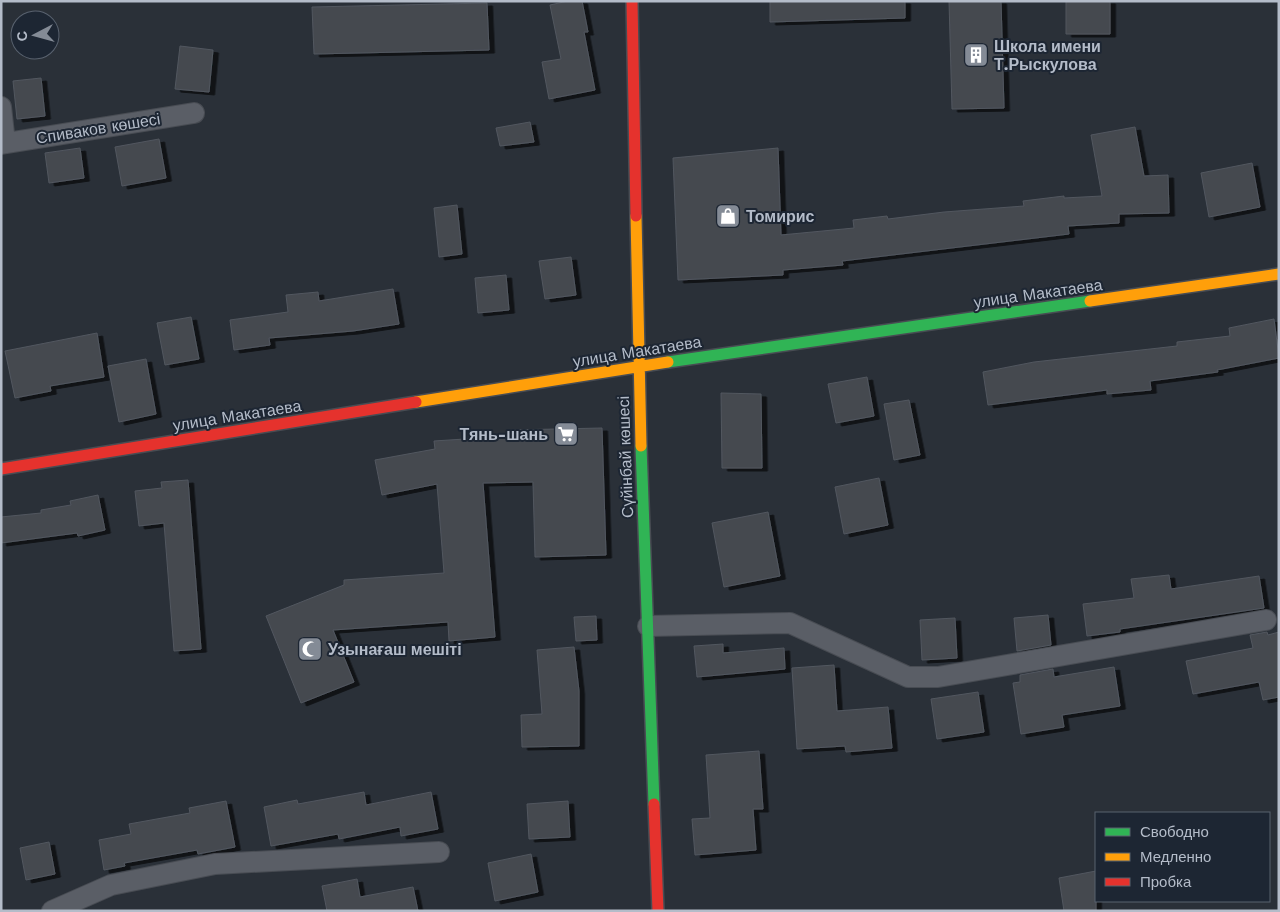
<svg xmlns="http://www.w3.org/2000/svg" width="1280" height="912" font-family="'Work Sans',sans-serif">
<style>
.building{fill:#444950;stroke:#52575f;filter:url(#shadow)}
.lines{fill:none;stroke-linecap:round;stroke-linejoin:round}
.street-casing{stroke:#484c53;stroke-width:22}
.fast-casing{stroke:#484c53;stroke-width:14}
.slow-casing{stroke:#484c53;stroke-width:14}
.jam-casing{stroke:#484c53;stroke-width:14}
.street{stroke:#5a5e66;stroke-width:20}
.fast{stroke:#30b455;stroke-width:11}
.slow{stroke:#ff9f0a;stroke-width:11}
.jam{stroke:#e5322d;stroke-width:11}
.labels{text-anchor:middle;stroke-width:4;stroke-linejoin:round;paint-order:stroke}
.poi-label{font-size:16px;font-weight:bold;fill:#b4bcc9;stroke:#1d2633;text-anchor:start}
.street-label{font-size:16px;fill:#b4bcc9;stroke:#1d2633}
</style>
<defs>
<filter id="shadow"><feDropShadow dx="5.5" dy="3" stdDeviation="0" flood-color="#0009"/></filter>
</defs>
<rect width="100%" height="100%" fill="#2a3038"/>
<!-- building -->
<path class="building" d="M568 1H582L588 32H584L595 90 549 99 542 62 561 59 550 5Z
M770 1H905V18L770 22Z
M949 1H1001L1004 108 952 109Z
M1066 1H1110V34H1066Z
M487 3 489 50 314 54 312 7Z
M180 46 213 50 209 92 175 89Z
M41 78 45 116 17 119 13 81Z
M530 122 534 142 500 146 496 128Z
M1135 127 1144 176 1168 175 1169 213 1119 214V223L1068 226 1069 234 842 261 843 265 783 270V275L678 280 673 158 778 148 781 235 854 228 853 220 887 216 888 219 944 212 1024 206 1023 201 1064 196V198L1102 196 1091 135Z
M159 139 166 178 122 186 115 147Z
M80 148 84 178 49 183 45 153Z
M1252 163 1260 207 1209 217 1201 173Z
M457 205 462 254 439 257 434 208Z
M571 257 576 295 545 299 539 261Z
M506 275 509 310 478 313 475 278Z
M393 289 399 324 353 331 269 338 270 345 234 350 230 320 288 312 286 295 318 292 319 301Z
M191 317 199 359 165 365 157 323Z
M1274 319 1279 358 1217 370 1218 372 1150 381 1151 390 1107 394V390L988 405 983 372 1034 362 1177 346V342L1230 336 1229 328Z
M97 333 104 377 50 386 51 391 15 398 5 351Z
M146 359 156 414 119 422 108 366Z
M867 377 874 416 836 423 828 384Z
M721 393 761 394 762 468H722Z
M909 400 920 455 894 460 884 404Z
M602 428 606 555 535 557 533 482 483 483 495 637 449 641 448 622 333 630 354 682 301 703 266 616 344 585V580L444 573 437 484 382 495 375 460 435 449 434 441 511 436V430Z
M879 478 888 525 844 534 835 487Z
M188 480 201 649 174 651 164 523 139 526 135 491 162 488 161 482Z
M98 495 105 530 78 536 77 533 1 543V517L41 513V510L71 505 70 501Z
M768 512 780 576 724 587 712 523Z
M1169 575 1171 589 1259 576 1264 608 1120 629V632L1087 636 1083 604 1134 598 1131 579Z
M1048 615 1051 645 1017 651 1014 618Z
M596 616 597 640 576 641 574 617Z
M955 618 957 658 922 660 920 620Z
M1267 632 1268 635 1279 632V697L1263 700 1259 682 1193 694 1186 661 1253 648 1250 635Z
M723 644V653L784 648 785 669 697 677 694 646Z
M574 647 579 691V746L522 747 521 715 542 714 537 650Z
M834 665 837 711 888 707 892 748 846 752 845 746 797 749 792 668Z
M1114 667 1120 706 1062 715 1064 727 1021 734 1013 683 1020 682V675L1053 669 1054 677Z
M978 692 984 732 937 739 931 699Z
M759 751 763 809H753L756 850 695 855 692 819 710 818 706 755Z
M364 792 366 805 431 792 438 829 401 836 400 827 339 839 338 834 271 846 264 807 297 800 298 804Z
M226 801 235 847 198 854 197 850 124 863 125 866 104 870 99 840 131 834 129 824 190 813 189 808Z
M568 801 570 837 529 839 527 804Z
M49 842 55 874 26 880 20 848Z
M531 854 538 892 495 901 488 863Z
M1096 871V911H1064L1059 878Z
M357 879 360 897 413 887 418 911H327L322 886Z"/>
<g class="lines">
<defs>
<path id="street" d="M1 107 5 143
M1 144 194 113
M648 626 790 623 908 677H938L1266 620
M52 911 111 885 215 864 439 852"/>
<path id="fast" d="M668 362 1090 301
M641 446 654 804"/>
<path id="slow" d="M636 216 641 446
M1090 301 1279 274
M416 402 668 362"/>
<path id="jam" d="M632 1 636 216
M1 469 416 402
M654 804 658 911"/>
</defs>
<!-- street casing -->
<use href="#street" class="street-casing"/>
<!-- fast casing -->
<use href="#fast" class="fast-casing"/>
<!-- slow casing -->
<use href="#slow" class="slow-casing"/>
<!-- jam casing -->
<use href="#jam" class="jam-casing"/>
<!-- street -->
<use href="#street" class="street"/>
<!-- fast -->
<use href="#fast" class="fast"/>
<!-- slow -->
<use href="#slow" class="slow"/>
<!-- jam -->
<use href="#jam" class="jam"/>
</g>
<!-- icons -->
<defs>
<symbol id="building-square" viewBox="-11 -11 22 22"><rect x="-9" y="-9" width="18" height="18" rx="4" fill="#848b96" stroke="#1d2633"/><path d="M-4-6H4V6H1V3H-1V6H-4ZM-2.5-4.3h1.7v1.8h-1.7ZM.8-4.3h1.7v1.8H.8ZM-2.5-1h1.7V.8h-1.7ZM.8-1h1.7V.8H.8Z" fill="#fff"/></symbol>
<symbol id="shop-square" viewBox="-11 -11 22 22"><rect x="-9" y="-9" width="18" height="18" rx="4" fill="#848b96" stroke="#1d2633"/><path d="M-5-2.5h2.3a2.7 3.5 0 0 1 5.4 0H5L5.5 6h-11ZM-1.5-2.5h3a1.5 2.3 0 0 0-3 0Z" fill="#fff"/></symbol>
<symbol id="supermarket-square" viewBox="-11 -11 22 22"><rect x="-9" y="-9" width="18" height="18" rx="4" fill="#848b96" stroke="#1d2633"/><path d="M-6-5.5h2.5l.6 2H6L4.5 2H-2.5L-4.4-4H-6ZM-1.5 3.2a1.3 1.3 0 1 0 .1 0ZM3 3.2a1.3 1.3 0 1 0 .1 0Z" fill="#fff"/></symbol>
<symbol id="mosque-square" viewBox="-11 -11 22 22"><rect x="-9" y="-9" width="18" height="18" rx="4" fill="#848b96" stroke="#1d2633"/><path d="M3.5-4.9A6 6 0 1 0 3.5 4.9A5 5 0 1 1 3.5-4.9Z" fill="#fff"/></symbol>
</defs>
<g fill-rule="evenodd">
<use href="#building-square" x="962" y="41" width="28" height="28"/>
<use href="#shop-square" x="714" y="202" width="28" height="28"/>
<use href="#supermarket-square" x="552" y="420" width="28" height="28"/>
<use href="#mosque-square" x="296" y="635" width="28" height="28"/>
</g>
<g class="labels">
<!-- poi labels -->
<g class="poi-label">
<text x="994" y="52">Школа имени<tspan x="994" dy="18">Т.Рыскулова</tspan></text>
<text x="746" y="222">Томирис</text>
<text x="548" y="440" text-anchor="end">Тянь-шань</text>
<text x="328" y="655">Узынағаш мешіті</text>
</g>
<!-- street labels -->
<g class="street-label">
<text transform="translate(98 128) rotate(-9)" y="6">Спиваков көшесі</text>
<text transform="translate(1038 293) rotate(-8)" y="6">улица Макатаева</text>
<text transform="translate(637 351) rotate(-9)" y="6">улица Макатаева</text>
<text transform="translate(237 415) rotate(-9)" y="6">улица Макатаева</text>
<text transform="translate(625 457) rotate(-92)" y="6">Сүйінбай көшесі</text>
</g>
</g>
<!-- border -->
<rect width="1280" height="912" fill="none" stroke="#b4bcc9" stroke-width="5"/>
<!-- legend -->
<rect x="1095" y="812" width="175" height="90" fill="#1d2633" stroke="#59626f"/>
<rect x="1105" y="828" width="25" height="8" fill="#30b455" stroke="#59626f"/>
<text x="1140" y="837" font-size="15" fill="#b4bcc9">Свободно</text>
<rect x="1105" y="853" width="25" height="8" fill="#ff9f0a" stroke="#59626f"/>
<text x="1140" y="862" font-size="15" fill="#b4bcc9">Медленно</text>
<rect x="1105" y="878" width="25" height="8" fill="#e5322d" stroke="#59626f"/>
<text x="1140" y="887" font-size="15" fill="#b4bcc9">Пробка</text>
<!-- north arrow -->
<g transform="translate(35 35) rotate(264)"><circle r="24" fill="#1d2633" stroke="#59626f"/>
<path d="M0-4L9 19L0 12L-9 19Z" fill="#848b96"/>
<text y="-8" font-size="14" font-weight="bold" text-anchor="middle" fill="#b4bcc9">С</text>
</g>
</svg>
